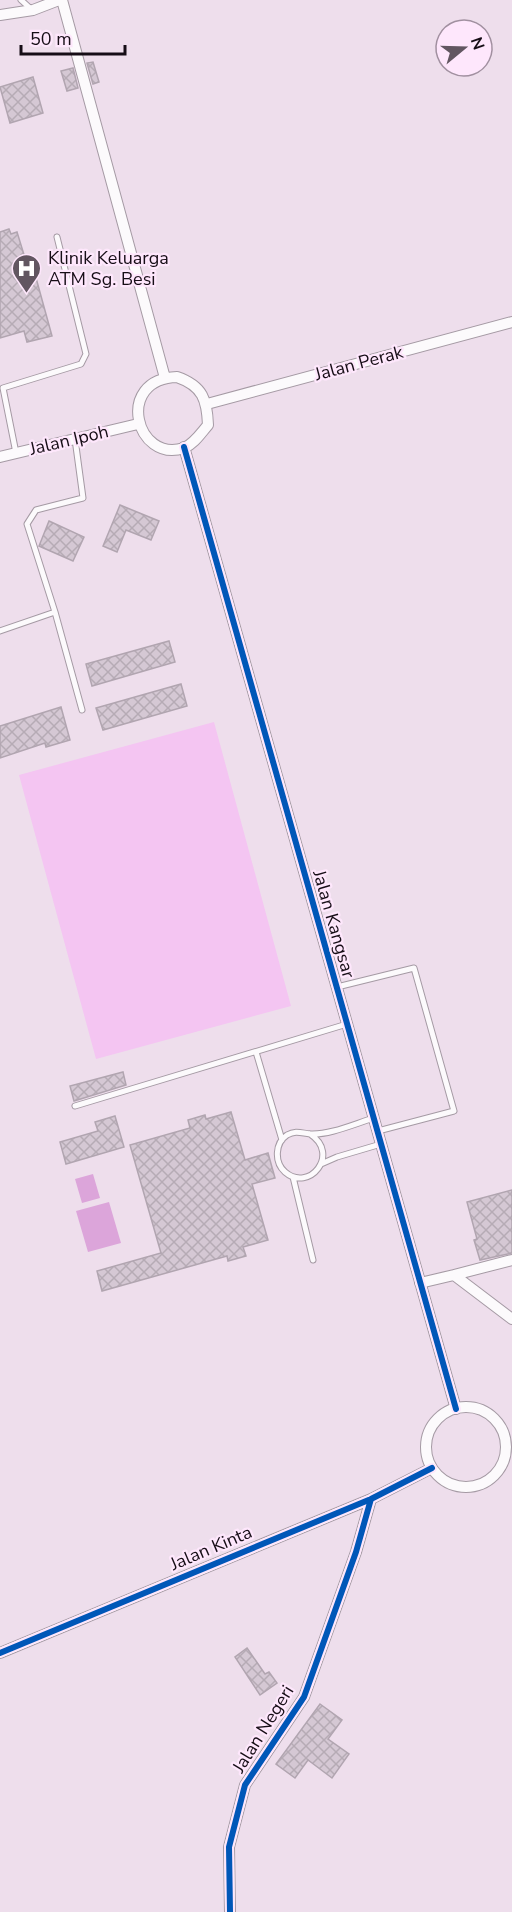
<svg xmlns="http://www.w3.org/2000/svg" width="512" height="1912" font-family="'Nunito Sans',sans-serif">
<style>
.garden{fill:#f4c5f2}
.water{fill:#dca5da}
.building{fill:url(#building-cross-hatch);stroke:#b1a5b0;stroke-width:1.5}
.lines{fill:none;stroke-linecap:round;stroke-linejoin:round}
.lane-casing{stroke:#a59aa4;stroke-width:7}
.street-casing{stroke:#a59aa4;stroke-width:12}
.lane{stroke:#fcfafc;stroke-width:5}
.street{stroke:#fcfafc;stroke-width:10}
.cycleway-casing{stroke:#fee7fc;stroke-width:10}
.cycleway{stroke:#0057b8;stroke-width:6}
.labels{text-anchor:middle;stroke-width:4.5;stroke-linejoin:round;paint-order:stroke}
.poi-label{font-size:18px;fill:#160d16;stroke:#fee7fc;text-anchor:start}
.street-label{font-size:18px;fill:#160d16;stroke:#fee7fc}
</style>
<defs>
<pattern id="building-cross-hatch" width="8" height="8" patternUnits="userSpaceOnUse" patternTransform="scale(1.5)"><rect width="8" height="8" fill="#d5c8d4"/><path d="M0 0l8 8M0 8l8-8" fill="none" stroke="#b6abb5"/></pattern>
</defs>
<rect width="100%" height="100%" fill="#eedeec"/>
<!-- garden -->
<path class="garden" d="M214 722 291 1006 96 1059 19 775Z"/>
<!-- water -->
<path class="water" d="M93 1174 100 1198 82 1203 75 1179Z
M109 1202 121 1243 88 1252 76 1211Z"/>
<!-- building -->
<path class="building" d="M93 62 99 82 93 84 87 63Z
M73 68 78 88 67 91 61 71Z
M33 77 43 113 10 123 0 87Z
M9 229 11 234 17 232 25 258 30 256 52 336 27 342 24 331 0 338V232Z
M120 505 159 521 151 540 126 530 117 552 103 546Z
M49 521 84 537 73 561 39 546Z
M169 641 175 662 92 686 86 664Z
M181 684 187 706 103 730 96 708Z
M61 707 70 740 46 747 45 743 0 758V726Z
M123 1072 126 1085 74 1101 70 1086Z
M231 1112 245 1160 268 1153 275 1178 252 1184 268 1240 243 1247 246 1256 228 1261 227 1256 102 1291 97 1271 161 1253 130 1145 190 1128 188 1120 205 1115 206 1119Z
M115 1116 124 1147 66 1164 60 1142 98 1131 95 1122Z
M512 1190V1253L480 1260 474 1240 477 1239 467 1202Z
M247 1648 265 1674 269 1672 277 1683 260 1695 235 1657Z
M320 1704 342 1720 328 1739 349 1754 332 1778 308 1760 295 1778 276 1764Z"/>
<g class="lines">
<defs>
<path id="lane" d="M21 0 31 9
M75 439 83 498 36 510 27 524 55 612 82 710
M16 453 3 388 81 364 86 354 57 237
M0 631 55 612
M337 987 414 968 454 1111 378 1131
M256 1052 282 1140
M75 1106 347 1024
M310 1134C341 1154 309 1193 285 1172 274 1162 275 1143 287 1135 296 1130 301 1133 310 1134 330 1135 354 1124 374 1118
M321 1164 337 1157 381 1144
M293 1177 313 1260"/>
<path id="street" d="M62 0 165 378
M0 15 33 10 59 0
M177 377C203 386 207 400 208 425 201 433 194 444 184 448 136 464 114 379 177 377Z
M207 404 512 322
M184 447 456 1409
M0 457 138 424
M454 1275 512 1260
M420 1283 454 1275 512 1319
M426 1447a40 40 0 1 1 80 0a40 40 0 1 1-80 0Z
M0 1653 371 1499 432 1468
M230 1912 229 1847 245 1785 304 1697 356 1552 371 1499"/>
</defs>
<!-- lane casing -->
<use href="#lane" class="lane-casing"/>
<!-- street casing -->
<use href="#street" class="street-casing"/>
<!-- lane -->
<use href="#lane" class="lane"/>
<!-- street -->
<use href="#street" class="street"/>
<defs>
<path id="cycleway" d="M184 447 456 1409
M0 1653 371 1499 432 1468
M230 1912 229 1847 245 1785 304 1697 356 1552 371 1499"/>
</defs>
<!-- cycleway casing -->
<use href="#cycleway" class="cycleway-casing"/>
<!-- cycleway -->
<use href="#cycleway" class="cycleway"/>
</g>
<!-- icons -->
<defs>
<symbol id="hospital-pin" viewBox="-11 -11 22 30"><path d="M0 17L-7.5 6A9.5 9.5 0 1 1 7.5 6Z" fill="#625661" stroke="#fee7fc"/><path d="M-5-5h3v3.5h4V-5h3V5h-3V1.5h-4V5h-3Z" fill="#fff"/></symbol>
</defs>
<g fill-rule="evenodd">
<use href="#hospital-pin" x="10" y="252" width="33" height="45"/>
</g>
<g class="labels">
<!-- poi labels -->
<g class="poi-label">
<text x="48" y="264">Klinik Keluarga<tspan x="48" dy="21">ATM Sg. Besi</tspan></text>
</g>
<!-- street labels -->
<g class="street-label">
<text transform="translate(359 363) rotate(-15)" y="6">Jalan Perak</text>
<text transform="translate(69 440) rotate(-13)" y="6">Jalan Ipoh</text>
<text transform="translate(334 924) rotate(74)" y="6">Jalan Kangsar</text>
<text transform="translate(211 1548) rotate(-23)" y="6">Jalan Kinta</text>
<text transform="translate(263 1729) rotate(-58)" y="6">Jalan Negeri</text>
</g>
</g>
<!-- north arrow -->
<g transform="translate(464 48) rotate(71)"><circle r="28" fill="#fee7fc" stroke="#a190a0" stroke-width="1.5"/>
<path d="M0-4.5L10 22L0 15L-10 22Z" fill="#625661"/>
<text y="-9" font-size="16" font-weight="bold" text-anchor="middle" fill="#160d16">N</text>
</g>
<!-- scale -->
<path d="M21 45v9h104v-9" fill="none" stroke="#160d16" stroke-width="3"/>
<text x="30" y="45" font-size="18" fill="#160d16" stroke="#fee7fc" stroke-width="4.5" paint-order="stroke">50 m</text>
</svg>
